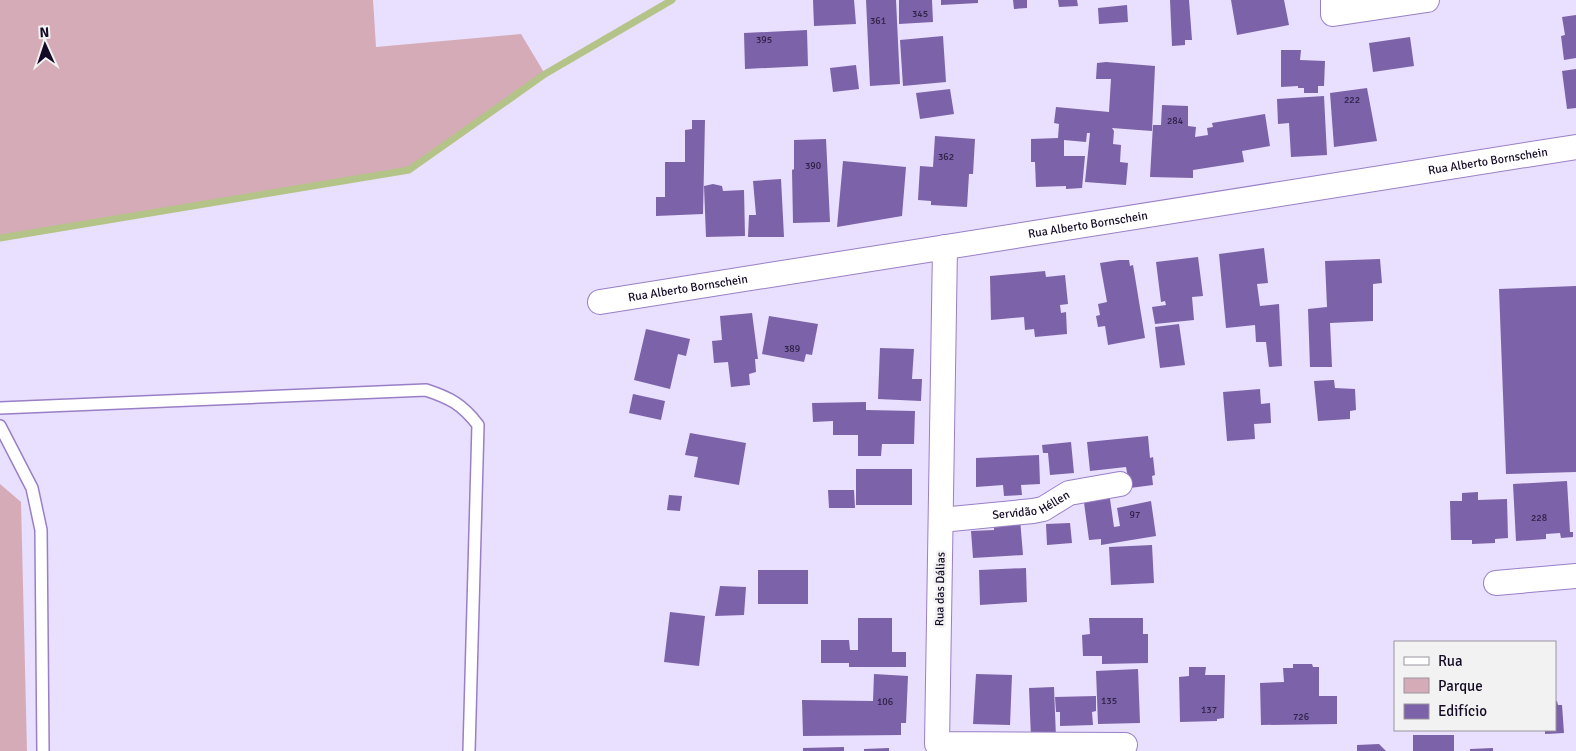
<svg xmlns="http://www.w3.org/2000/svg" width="1576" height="751" font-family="Signika,sans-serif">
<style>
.green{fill:#d5abb7}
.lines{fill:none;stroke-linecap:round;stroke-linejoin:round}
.stream{stroke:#b4c388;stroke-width:7}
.building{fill:#7c62a8}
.service-casing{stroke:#997fc7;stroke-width:14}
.minor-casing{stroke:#997fc7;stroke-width:26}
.service{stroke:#fff;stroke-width:11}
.minor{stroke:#fff;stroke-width:24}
.labels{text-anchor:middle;stroke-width:5;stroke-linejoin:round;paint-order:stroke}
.number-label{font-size:10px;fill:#2f2046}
.street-label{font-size:12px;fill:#150a25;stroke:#f2f2f2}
</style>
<rect width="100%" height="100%" fill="#e9dffe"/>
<!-- green -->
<path class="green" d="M0 0H373L376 47 521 34 545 74 409 170 0 238Z
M0 484 21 502 27 751H0Z"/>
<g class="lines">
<!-- stream -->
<path class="stream" d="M0 238 409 170 545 74 672 0"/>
</g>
<!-- building -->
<path class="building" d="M813 0H854L856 24 814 26Z
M866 0H896L900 84 870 86Z
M899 0H932L933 22 899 24Z
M941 0H978V3L941 5Z
M1013 0H1027V8L1014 9Z
M1058 0H1077L1078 6 1059 7Z
M1170 0H1189L1192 40H1185V45L1172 46Z
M1231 0H1284L1289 25 1237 35Z
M1127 5 1128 22 1099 24 1098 8Z
M1576 15V58L1564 60 1561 36 1565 35 1562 17Z
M807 30 808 66 745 69 744 33Z
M943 36 946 82 903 86 900 40Z
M1410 37 1414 66 1373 72 1369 43Z
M1281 50H1301L1300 60 1325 61 1324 86H1318V93H1304V88H1298V86L1281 87Z
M1106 62 1155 66 1152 131 1112 128 1114 131 1113 144 1121 145 1120 162 1128 163 1126 185 1085 182 1090 133H1087L1086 142 1064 140V156H1085L1082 188 1066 189V186L1036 187 1035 162H1031V139L1058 138 1059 124 1054 123 1056 107 1109 112 1111 79H1096L1097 63Z
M856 65 859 89 833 92 830 68Z
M1576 69V108L1567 109 1562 71Z
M1367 88 1377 141 1334 147 1330 93Z
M950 89 954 114 920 119 916 93Z
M1324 96 1327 155 1291 157 1289 123 1278 124 1277 99Z
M1162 105 1188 106V126L1196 127 1195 137 1208 135 1207 128 1213 127 1212 123 1265 114 1270 146 1242 151 1244 162 1193 170V178L1150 177 1153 125H1161Z
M692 120H705L703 214 656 216V197H665V162H685V130L692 129Z
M935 136 975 139 973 174H969L967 207 931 205V201L918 200 920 166 933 167Z
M826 139 830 222 793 223 792 170 794 169V140Z
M843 161 906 167 902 216 837 227Z
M781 179 784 237H748L749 215H756L753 181Z
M713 184 722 186 723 191 744 190 745 236 706 237 704 186Z
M1264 248 1268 283 1257 284 1260 306 1279 304 1282 366 1269 367 1266 342H1256L1255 325 1226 328 1219 254Z
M1198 257 1203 296 1192 297 1194 320 1155 324 1152 307 1166 305 1165 301 1161 302 1156 262Z
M1380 259 1382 283 1373 284V321L1330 323 1332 367H1310L1308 309 1327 307 1325 261Z
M1119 260H1129L1130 266 1133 265 1145 338 1108 345 1105 326 1098 327 1096 316 1100 315 1098 304 1107 302 1100 263Z
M1045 271 1046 277 1065 275 1068 304 1060 305 1061 313 1066 312 1067 334 1035 337 1034 329 1025 330 1024 317 991 320 990 276Z
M1576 286V472L1506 474 1499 289Z
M752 313 758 359H755L756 372 749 374 750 385 731 387 728 362 714 363 712 341 722 340 720 316Z
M769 316 818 324 812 355 806 354 804 362 762 354Z
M1179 324 1185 365 1160 368 1155 327Z
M646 329 690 339 686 356 678 354 670 389 634 380Z
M880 348 914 349 912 379H922L921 401 878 399Z
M1332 380H1334L1335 388 1355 389 1356 410 1350 411V419L1318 421 1314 381Z
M1260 389 1261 404 1270 403 1271 423 1254 424 1255 439 1227 441 1223 392Z
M633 394 665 401 661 420 629 413Z
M866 402V410L915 411 914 444H882L881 456H858V435H833V421L813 422 812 403Z
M690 433 746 443 739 485 694 477 698 457 685 455Z
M1148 436 1150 458 1153 457 1155 475 1152 476 1153 485 1130 488 1126 467 1090 471 1087 442Z
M1071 442 1074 473 1050 475 1048 453H1043L1042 445Z
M1039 455 1040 484 1021 485 1022 495 1004 496 1003 485 976 487V458Z
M856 469H912V505H856Z
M1567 481 1570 532H1573V537L1561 538 1560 533 1546 534V539L1516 541 1513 484Z
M828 490H854L855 508H829Z
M1109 492 1114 527 1120 526 1117 508 1151 501 1156 536 1101 545V539L1089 540 1083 495Z
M1478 492V500L1507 499 1508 538 1495 539V543L1472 544V540H1451L1450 501H1462V493Z
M669 495 682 496 680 511 667 510Z
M1020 519 1023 555 973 558 971 531 994 530V521Z
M1070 523 1072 543 1047 545 1046 524Z
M1152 545 1154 583 1111 585 1109 547Z
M1026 568 1027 602 980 605 979 570Z
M758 570H808V604H758Z
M720 586 746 587 744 615 715 616Z
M670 612 705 616 699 666 664 662Z
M858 618H892V652H906V667H849V663H821V640H849L850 650H858Z
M1089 618H1143V634H1148V663L1102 664V656H1083L1082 635 1090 634Z
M1293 664H1312L1313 667H1319V696H1337V724L1261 725 1260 683 1284 682 1283 668H1293Z
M1189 667H1206L1205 675H1225L1224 718 1217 719V721L1180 722 1179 677 1189 676Z
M1138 669 1140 723 1098 724 1096 671Z
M874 674 908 676 906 723H901V735L803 736 802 700 873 701Z
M976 674 1012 675 1010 725 973 724Z
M1054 687 1056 738H1031L1029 688Z
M1096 696V711L1092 712 1093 725 1060 726V712H1056L1055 697Z
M1557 701 1558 705H1562L1564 733 1545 734V730H1555V702Z
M1413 735H1454V751H1413Z
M1379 744 1386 751H1357V745Z
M844 747V751H803V748Z
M889 748V751H864V749Z
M1493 748V751H1470V749Z"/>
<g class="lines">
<defs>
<path id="service" d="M0 408 426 390C450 398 462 404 478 425L469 751
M0 426 32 488 41 530 43 751"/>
<g id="minor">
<path d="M1333 0V14L1427 0"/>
<path d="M945 247 937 744 1125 745"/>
<path id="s1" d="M600 302 1576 147"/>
<path id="s2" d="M941 520 1033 511 1043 509 1069 493 1120 484"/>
<path d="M1496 583 1576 576"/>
</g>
</defs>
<!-- service casing -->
<use href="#service" class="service-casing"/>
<!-- minor casing -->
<use href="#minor" class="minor-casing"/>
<!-- service -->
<use href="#service" class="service"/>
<!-- minor -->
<use href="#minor" class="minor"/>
</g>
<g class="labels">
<!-- number labels -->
<g class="number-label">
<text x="920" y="17">345</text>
<text x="878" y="24">361</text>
<text x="764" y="43">395</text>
<text x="1352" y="103">222</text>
<text x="1175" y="124">284</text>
<text x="946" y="160">362</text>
<text x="813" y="169">390</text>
<text x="792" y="352">389</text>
<text x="1135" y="518">97</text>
<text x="1539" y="521">228</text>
<text x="1109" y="704">135</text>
<text x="885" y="705">106</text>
<text x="1209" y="713">137</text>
<text x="1301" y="720">726</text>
</g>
<!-- street labels -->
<g class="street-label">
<text dy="4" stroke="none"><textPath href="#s1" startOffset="899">Rua Alberto Bornschein</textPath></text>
<text dy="4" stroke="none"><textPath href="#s1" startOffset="494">Rua Alberto Bornschein</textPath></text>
<text dy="4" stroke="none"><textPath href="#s1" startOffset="89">Rua Alberto Bornschein</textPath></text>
<text dy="4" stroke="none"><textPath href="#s2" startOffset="92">Servidão Héllen</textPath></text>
<text transform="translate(940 589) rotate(-89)" y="4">Rua das Dálias</text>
</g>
</g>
<!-- legend -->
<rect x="1394" y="641" width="162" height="90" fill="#f2f2f2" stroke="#9a95a0"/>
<rect x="1404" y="657" width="25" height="8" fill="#ffffff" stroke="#9a95a0"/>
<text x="1438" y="666" font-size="15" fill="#150a25">Rua</text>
<rect x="1404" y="678" width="25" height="15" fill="#d5abb7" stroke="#9a95a0"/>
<text x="1438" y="691" font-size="15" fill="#150a25">Parque</text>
<rect x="1404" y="704" width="25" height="15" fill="#7c62a8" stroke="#9a95a0"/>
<text x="1438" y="716" font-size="15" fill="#150a25">Edifício</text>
<!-- north arrow -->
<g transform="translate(45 45) rotate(357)" stroke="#f2f2f2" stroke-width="4" paint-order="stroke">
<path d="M0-4L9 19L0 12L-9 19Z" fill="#150a25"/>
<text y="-8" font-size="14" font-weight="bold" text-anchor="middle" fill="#150a25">N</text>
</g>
</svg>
